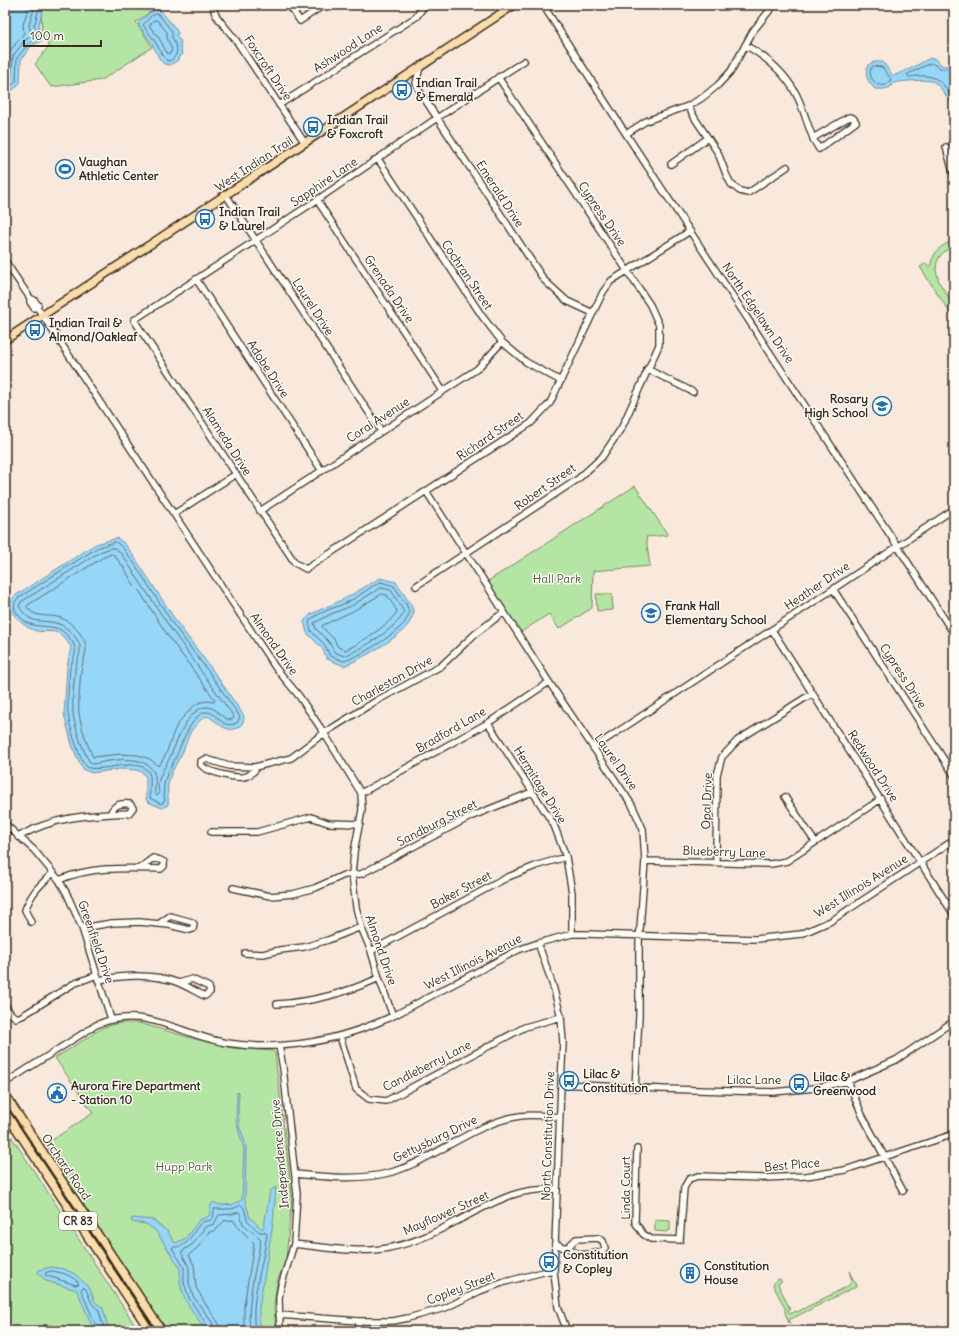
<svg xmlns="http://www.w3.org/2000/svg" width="959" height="1336" font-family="Delius,sans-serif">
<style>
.green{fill:#b4e5a5;stroke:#788862}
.water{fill:#96d6f7;stroke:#7291a0}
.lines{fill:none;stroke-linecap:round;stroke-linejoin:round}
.shore{stroke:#5f6f75;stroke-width:1}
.minor-casing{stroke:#3b2a1e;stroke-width:8}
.major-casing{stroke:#3b2a1e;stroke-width:10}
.minor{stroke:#fdfcf7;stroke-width:5.5}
.major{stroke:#faddab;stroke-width:7}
.labels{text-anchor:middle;stroke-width:3;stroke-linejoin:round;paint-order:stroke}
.shield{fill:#fdfcf7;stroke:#75695f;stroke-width:1}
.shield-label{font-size:11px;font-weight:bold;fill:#3b2a1e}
.street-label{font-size:12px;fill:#3b2a1e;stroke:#fdfcf7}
.poi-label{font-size:12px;font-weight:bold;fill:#3b2a1e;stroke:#fdfcf7;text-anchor:start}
.park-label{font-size:12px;fill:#595940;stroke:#fdfcf7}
</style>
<rect width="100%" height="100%" fill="#f8e9dc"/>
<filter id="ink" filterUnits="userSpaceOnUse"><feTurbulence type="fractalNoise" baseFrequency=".025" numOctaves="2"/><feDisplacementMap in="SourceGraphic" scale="8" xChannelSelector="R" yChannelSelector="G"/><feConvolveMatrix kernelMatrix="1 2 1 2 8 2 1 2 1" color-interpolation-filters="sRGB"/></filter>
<g filter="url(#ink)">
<!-- green -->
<path class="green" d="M45 5H160L136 22 152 47 102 80 51 87 35 64 49 46 42 35 41 10Z
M954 241V247L946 250 940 256 937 262 936 270 939 282 954 306V319L920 267 926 263 930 268C932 254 940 244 954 241Z
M635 486 668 535 646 537 650 566 593 571 592 608 559 629 549 614 518 634 485 583Z
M596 594H612L613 610 597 611Z
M119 1023H139L195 1039 232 1048 273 1051 275 1053 292 1196 286 1259 277 1282 274 1306 276 1331H167L64 1175 46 1144 93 1113 55 1058 104 1027Z
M5 1127 139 1331H5Z
M32 1147H33L62 1186 158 1331H154Z
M655 1220 670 1221V1230L666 1232 655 1231Z
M849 1271 855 1283H856L857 1286 789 1320 790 1323H789L785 1313V1308L773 1285 775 1281 779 1279 781 1280V1282L778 1284 790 1309 788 1310 790 1314 795 1311 797 1312 848 1286 852 1281Z"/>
<!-- water -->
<path class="water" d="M5 5H43L44 6 38 27 42 35 41 41 31 46 21 60 20 83 13 90 5 92Z
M158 10 161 11 176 29 178 34 176 35 181 42 180 45 182 55 179 56 178 60 170 65 164 64 160 60 151 42 139 26V22L151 12Z
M930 58 935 59 943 66 954 65V105C946 99 943 88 934 82 929 79 900 81 894 83 892 84 892 86 890 87 885 90 880 89 875 89 867 81 864 75 868 65L873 62H883L893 76 914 67Z
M117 538 125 544 137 561 178 624 214 672 244 716C244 720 243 724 239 727 225 735 217 720 207 716 200 719 195 726 191 731 188 737 186 743 184 749 179 760 169 773 168 786 167 793 169 798 168 805L162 808 148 802 146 799V777L142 772 136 770 120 769 92 773 84 770 79 762 72 745 64 714 67 667 71 647C67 641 62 634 55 632 49 631 42 632 36 631 23 627 0 608 16 595L96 544Z
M380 578 396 582 411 605 414 613C412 617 410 622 408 625 397 639 361 659 344 666L327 659 322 648 307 633 304 621 311 614 346 598Z
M237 1092 239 1093 238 1109 239 1125 246 1145 245 1200 250 1218C255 1221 258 1226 262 1229L264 1226 270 1191 276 1187 273 1223 259 1308V1331H206L185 1300 180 1284V1268L156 1231 146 1224 132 1222 131 1220 132 1218 153 1220 168 1232 173 1241 176 1243 186 1238 199 1220 209 1216C211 1210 208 1206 214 1202 222 1208 224 1203 231 1205L242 1200 244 1149 236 1121Z
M51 1267 64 1269 75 1274 89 1287 95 1302 103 1308 107 1324 113 1331H94L77 1290 46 1281 38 1273 39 1270Z"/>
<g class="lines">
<!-- shore -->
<path class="shore" d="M158 14 172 31V37C177 47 180 54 170 61L166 60 164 57 154 40 143 25 151 16Z
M154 20H157L167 32V38L172 50 170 54 167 53 159 38 150 27V25Z
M874 66 882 67 891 79C885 93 866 82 871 68Z
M954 69H942L931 63 908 74 907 75 909 77C924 75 935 74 945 87 948 91 950 96 954 100
M5 76 7 55 24 33 23 25 29 5
M5 83 11 79 13 56 25 40 32 36 29 25 35 5
M5 88 11 86 16 81 17 58 28 44 37 38 34 26 40 5
M116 542 122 547 134 563 175 627 211 675 240 717 237 723C221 730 219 713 207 712 192 712 180 748 175 759 171 767 165 776 164 785 163 790 164 796 165 801L161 804 150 798C149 791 151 783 150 776 144 752 95 776 86 766 79 759 69 724 68 714 67 703 69 679 70 668 72 661 78 652 74 645 71 638 63 630 56 628 39 624 29 630 16 612 13 606 14 603 18 598L97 548Z
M111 548H116L123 556 171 629 234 717 232 720C221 720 216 705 205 707 186 711 177 742 170 757 166 766 159 775 158 785 158 788 159 791 159 794L157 796 155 794C154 787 157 779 154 773 144 752 110 761 93 764L90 762C83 753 74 724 73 713 72 699 74 683 75 670 76 661 83 651 79 643 75 635 67 627 59 624 41 618 31 627 19 606L21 602 100 552Z
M112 554 114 555 125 569 134 586 140 592 166 633 215 700 214 702C204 700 197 702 191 709 185 715 179 721 175 729 170 741 167 757 158 766L150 759 138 755 120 754 93 757C87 744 81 728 79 713 78 703 80 682 81 671 83 659 90 649 83 638 78 630 70 621 61 618 49 614 35 619 27 607L28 605 102 558Z
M381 582 394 586 407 606 409 613C408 616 407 619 405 622 397 634 358 657 344 661L330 656 325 645 311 631 309 621C320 611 335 608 348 602 360 596 369 587 381 582Z
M381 588 391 590 404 612C399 627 359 651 344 656L334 652 329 642 316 629 314 623 331 614 351 606Z
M382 594 387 595 397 611C394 622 356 646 345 650L338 647 334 639 322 627 323 625 353 611Z
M51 1271C62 1272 70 1275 78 1282L79 1284 76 1285 45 1275 46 1273Z
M97 1331 96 1326 81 1290 83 1287 86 1289 92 1304 99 1310 102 1323 107 1331
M209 1331 207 1325 189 1298 184 1283V1267L172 1248 173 1247C189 1248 192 1232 201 1223 205 1220 210 1222 213 1218 214 1215 214 1211 214 1209H232L241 1205 244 1208 247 1220 259 1232H265L267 1234C263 1266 250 1299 255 1331
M214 1331 212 1322 193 1296 189 1283V1267L181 1252 193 1244 205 1227 214 1224 219 1215 233 1214 238 1212 240 1213 243 1224 261 1239C256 1267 246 1304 250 1331
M220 1331 218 1322 206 1305 196 1287 194 1265 189 1255 198 1247 208 1233 217 1229 224 1221 233 1220 239 1228 254 1243 244 1306V1331"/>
<defs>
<path id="minor" d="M214 5V11L217 17 235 39 305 143
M289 5 300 21 324 5
M543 5 626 134 898 547 954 634
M745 45C768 58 788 75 799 100 804 112 808 126 813 138V139L819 149 856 122 853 118 849 117 813 138
M524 61 437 118 317 200 134 320 295 563 306 569 531 423 550 403 603 292 611 281 690 231
M420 67 416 83 420 92 544 280 567 301 593 313
M279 105 416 17 425 5
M688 106 696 120 718 153 726 174 731 184 740 191 748 193 787 167
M626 134 646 121 688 106 702 98 718 85 731 71 753 31 774 5
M946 147 954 176
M378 159 482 316 502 342 526 362 561 381
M671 164 708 138
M226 195 381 431
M317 200 443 391
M5 261 30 298V302L34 308 37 307
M196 279 322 471
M30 298 34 300 38 305 37 307 275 667 299 696 324 733 361 793 362 810 354 852 352 874 356 907 361 927 371 951 379 978 393 1016
M647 369 693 392
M426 491 549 682 632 805 643 829 645 861 639 943V1016L635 1088
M260 511 477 369 502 342
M174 514 236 474
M416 586 578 479 602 457 622 427 659 345V325L650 305 498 77
M833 589 954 775
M772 630 954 915
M488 723 554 825 566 857 572 893V934
M593 748 954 509
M255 767V770C253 772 250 775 247 776 238 780 207 772 201 765V761L206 759 229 766 255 767 291 758 324 733 376 701 441 666 475 634 504 612
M361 793 488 723 549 682
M785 797 815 842
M5 824 34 850 59 880 67 894 82 928 111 1019
M211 832H257L311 817 328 823 360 824
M18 837C54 816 89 815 129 813L133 808 130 804C121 803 114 804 110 814
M645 861 771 864 787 861 881 799
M716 862 717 775 722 757 738 740 813 693
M59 880C92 866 126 868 161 869L164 866V862L160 860 153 858 140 868
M233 888 270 896 293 894 315 888 344 875 361 874 470 817 532 792
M31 922 25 910C32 892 39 886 53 873
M82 928 112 923 140 922 169 925 190 930 193 929 194 924 192 922 170 916 160 923
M538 943 553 986 561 1017 563 1042 561 1084 554 1272 558 1307 567 1331
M371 951 508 877 538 865 566 857
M245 953 263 954 280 950 304 947 328 940 361 927
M98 980C125 975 154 973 179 983 188 987 196 992 205 996L210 992 209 987 192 979 179 983
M277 1004C313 1002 346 993 379 978
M5 1005 11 1014 16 1018 22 1016 73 984 97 975
M340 1036 356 1089 369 1099 386 1101 525 1027 561 1017
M279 1046 283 1068 297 1194 294 1244 281 1286 279 1298 280 1331
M848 1081 862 1115 903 1191
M5 1083 96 1025C145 1004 180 1035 227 1043 284 1052 341 1040 393 1016L518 950 538 943 572 934H585L756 939 801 934 831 921 954 840
M561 1084 662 1089 773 1092 815 1088 848 1081 896 1060 954 1021
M637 1149 635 1222 643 1234 651 1239 680 1240 684 1188 689 1179 698 1176 764 1178 806 1176 845 1170 954 1134
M295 1174C328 1177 360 1181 392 1172 436 1159 473 1123 520 1116 533 1114 546 1116 559 1117
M555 1243 562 1247H568C578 1257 588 1255 602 1252L605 1248 603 1241 598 1238 576 1239 568 1247
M294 1244C325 1247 358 1254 388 1248 433 1240 470 1210 512 1195 526 1190 542 1189 557 1189
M279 1315 359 1321H393L408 1318 445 1308 480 1291 505 1282 543 1272H554
M45 1331 46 1328
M359 1331V1321"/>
<path id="major" d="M5 340 514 5
M5 1095 162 1331
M5 1112 150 1331"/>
</defs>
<!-- minor casing -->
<use href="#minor" class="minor-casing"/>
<!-- major casing -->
<use href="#major" class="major-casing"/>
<!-- minor -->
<use href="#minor" class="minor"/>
<!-- major -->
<use href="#major" class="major"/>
</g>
</g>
<!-- icons -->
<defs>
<symbol id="bus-ring" viewBox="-11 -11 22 22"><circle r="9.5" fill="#fdfcf7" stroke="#1f6fb2" stroke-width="1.5"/><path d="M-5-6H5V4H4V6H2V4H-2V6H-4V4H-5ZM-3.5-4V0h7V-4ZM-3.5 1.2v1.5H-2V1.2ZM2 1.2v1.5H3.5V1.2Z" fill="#1f6fb2"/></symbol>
<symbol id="stadium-ring" viewBox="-11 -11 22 22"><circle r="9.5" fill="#fdfcf7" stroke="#1f6fb2" stroke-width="1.5"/><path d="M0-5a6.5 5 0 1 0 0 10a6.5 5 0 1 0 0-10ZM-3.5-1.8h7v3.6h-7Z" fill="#1f6fb2"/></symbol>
<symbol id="school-ring" viewBox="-11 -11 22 22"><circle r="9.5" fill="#fdfcf7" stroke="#1f6fb2" stroke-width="1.5"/><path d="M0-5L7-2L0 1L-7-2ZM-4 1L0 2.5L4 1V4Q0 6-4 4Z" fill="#1f6fb2"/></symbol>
<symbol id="civic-ring" viewBox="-11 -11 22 22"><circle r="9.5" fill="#fdfcf7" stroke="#1f6fb2" stroke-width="1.5"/><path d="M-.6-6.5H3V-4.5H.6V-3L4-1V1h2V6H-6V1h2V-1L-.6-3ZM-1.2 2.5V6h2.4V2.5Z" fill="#1f6fb2"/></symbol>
<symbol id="building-ring" viewBox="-11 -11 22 22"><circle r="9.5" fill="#fdfcf7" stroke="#1f6fb2" stroke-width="1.5"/><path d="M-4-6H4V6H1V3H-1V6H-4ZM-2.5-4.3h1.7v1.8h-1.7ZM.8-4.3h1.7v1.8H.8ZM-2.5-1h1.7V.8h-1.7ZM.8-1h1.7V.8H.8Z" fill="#1f6fb2"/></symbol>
</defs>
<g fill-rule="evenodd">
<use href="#bus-ring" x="391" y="79" width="22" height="22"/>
<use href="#bus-ring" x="302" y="116" width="22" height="22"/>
<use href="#stadium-ring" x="54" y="158" width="22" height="22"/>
<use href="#bus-ring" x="194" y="208" width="22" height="22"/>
<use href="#bus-ring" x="24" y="319" width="22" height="22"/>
<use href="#school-ring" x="871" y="395" width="22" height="22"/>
<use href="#school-ring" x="640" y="602" width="22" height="22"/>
<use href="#bus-ring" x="558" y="1070" width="22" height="22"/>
<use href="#bus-ring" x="788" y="1073" width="22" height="22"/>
<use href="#civic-ring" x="46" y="1082" width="22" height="22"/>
<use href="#bus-ring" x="538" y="1251" width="22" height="22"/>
<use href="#building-ring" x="679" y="1262" width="22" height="22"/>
</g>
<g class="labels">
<!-- shield labels -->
<rect class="shield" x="59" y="1212" width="38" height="18" rx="3"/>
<g class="shield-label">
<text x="78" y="1225">CR 83</text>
</g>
<!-- street labels -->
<g class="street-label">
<text transform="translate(348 48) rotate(-33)" y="4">Ashwood Lane</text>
<text transform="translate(268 68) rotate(56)" y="4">Foxcroft Drive</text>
<text transform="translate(254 164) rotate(-33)" y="4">West Indian Trail</text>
<text transform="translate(324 182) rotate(-34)" y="4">Sapphire Lane</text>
<text transform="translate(500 194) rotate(57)" y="4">Emerald Drive</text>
<text transform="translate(602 214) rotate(56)" y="4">Cypress Drive</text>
<text transform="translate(467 275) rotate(56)" y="4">Cochran Street</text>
<text transform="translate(389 289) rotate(56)" y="4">Grenada Drive</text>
<text transform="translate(313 307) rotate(57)" y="4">Laurel Drive</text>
<text transform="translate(758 313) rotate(56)" y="4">North Edgelawn Drive</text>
<text transform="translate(268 369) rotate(57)" y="4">Adobe Drive</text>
<text transform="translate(378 420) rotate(-33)" y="4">Coral Avenue</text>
<text transform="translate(490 436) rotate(-34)" y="4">Richard Street</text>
<text transform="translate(227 441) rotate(57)" y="4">Alameda Drive</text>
<text transform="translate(545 487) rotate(-35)" y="4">Robert Street</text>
<text transform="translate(817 586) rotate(-34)" y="4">Heather Drive</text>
<text transform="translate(274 644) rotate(55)" y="4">Almond Drive</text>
<text transform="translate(903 676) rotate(57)" y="4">Cypress Drive</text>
<text transform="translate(392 681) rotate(-29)" y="4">Charleston Drive</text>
<text transform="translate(451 730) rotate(-30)" y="4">Bradford Lane</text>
<text transform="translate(616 762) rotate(55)" y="4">Laurel Drive</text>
<text transform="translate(873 766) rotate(57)" y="4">Redwood Drive</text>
<text transform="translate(540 785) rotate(58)" y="4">Hermitage Drive</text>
<text transform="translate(707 801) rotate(-88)" y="4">Opal Drive</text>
<text transform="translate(437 823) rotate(-27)" y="4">Sandburg Street</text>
<text transform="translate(724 852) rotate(2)" y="4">Blueberry Lane</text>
<text transform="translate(861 886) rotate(-32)" y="4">West Illinois Avenue</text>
<text transform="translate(461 890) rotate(-28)" y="4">Baker Street</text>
<text transform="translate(96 942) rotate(71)" y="4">Greenfield Drive</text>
<text transform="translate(381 950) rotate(71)" y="4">Almond Drive</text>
<text transform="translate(473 962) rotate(-27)" y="4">West Illinois Avenue</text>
<text transform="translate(427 1066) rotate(-27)" y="4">Candleberry Lane</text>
<text x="754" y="1084">Lilac Lane</text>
<text transform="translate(548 1136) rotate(-88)" y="4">North Constitution Drive</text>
<text transform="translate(435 1139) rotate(-26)" y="4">Gettysburg Drive</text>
<text transform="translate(280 1154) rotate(-95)" y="4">Independence Drive</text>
<text transform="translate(792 1165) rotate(-5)" y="4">Best Place</text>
<text transform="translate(66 1167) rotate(56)" y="4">Orchard Road</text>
<text transform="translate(626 1188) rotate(-90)" y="4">Linda Court</text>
<text transform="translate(446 1213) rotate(-24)" y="4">Mayflower Street</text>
<text transform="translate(461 1288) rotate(-21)" y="4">Copley Street</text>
</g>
<!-- poi labels -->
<g class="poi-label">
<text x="416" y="87">Indian Trail<tspan x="416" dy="14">&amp; Emerald</tspan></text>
<text x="327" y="124">Indian Trail<tspan x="327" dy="14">&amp; Foxcroft</tspan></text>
<text x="79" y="166">Vaughan<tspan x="79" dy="14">Athletic Center</tspan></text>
<text x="219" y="216">Indian Trail<tspan x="219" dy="14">&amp; Laurel</tspan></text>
<text x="49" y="327">Indian Trail &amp;<tspan x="49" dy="14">Almond/Oakleaf</tspan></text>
<text x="868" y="403" text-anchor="end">Rosary<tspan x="868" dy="14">High School</tspan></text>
<text x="665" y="610">Frank Hall<tspan x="665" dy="14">Elementary School</tspan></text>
<text x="583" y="1078">Lilac &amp;<tspan x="583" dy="14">Constitution</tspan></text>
<text x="813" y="1081">Lilac &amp;<tspan x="813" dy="14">Greenwood</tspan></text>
<text x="71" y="1090">Aurora Fire Department<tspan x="71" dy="14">- Station 10</tspan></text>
<text x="563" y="1259">Constitution<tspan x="563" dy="14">&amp; Copley</tspan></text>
<text x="704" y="1270">Constitution<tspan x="704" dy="14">House</tspan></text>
</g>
<!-- park labels -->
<g class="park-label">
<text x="557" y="583">Hall Park</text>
<text x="184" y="1171">Hupp Park</text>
</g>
</g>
<!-- margin -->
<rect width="959" height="1336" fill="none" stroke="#fdfcf7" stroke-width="20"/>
<rect x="10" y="10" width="939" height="1316" fill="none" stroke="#3b2a1e" stroke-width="1.5" filter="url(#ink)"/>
<!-- scale -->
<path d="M24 40v6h77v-6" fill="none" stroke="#3b2a1e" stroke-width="2"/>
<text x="30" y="40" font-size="12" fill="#3b2a1e" stroke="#fdfcf7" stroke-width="3" paint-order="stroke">100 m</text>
</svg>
